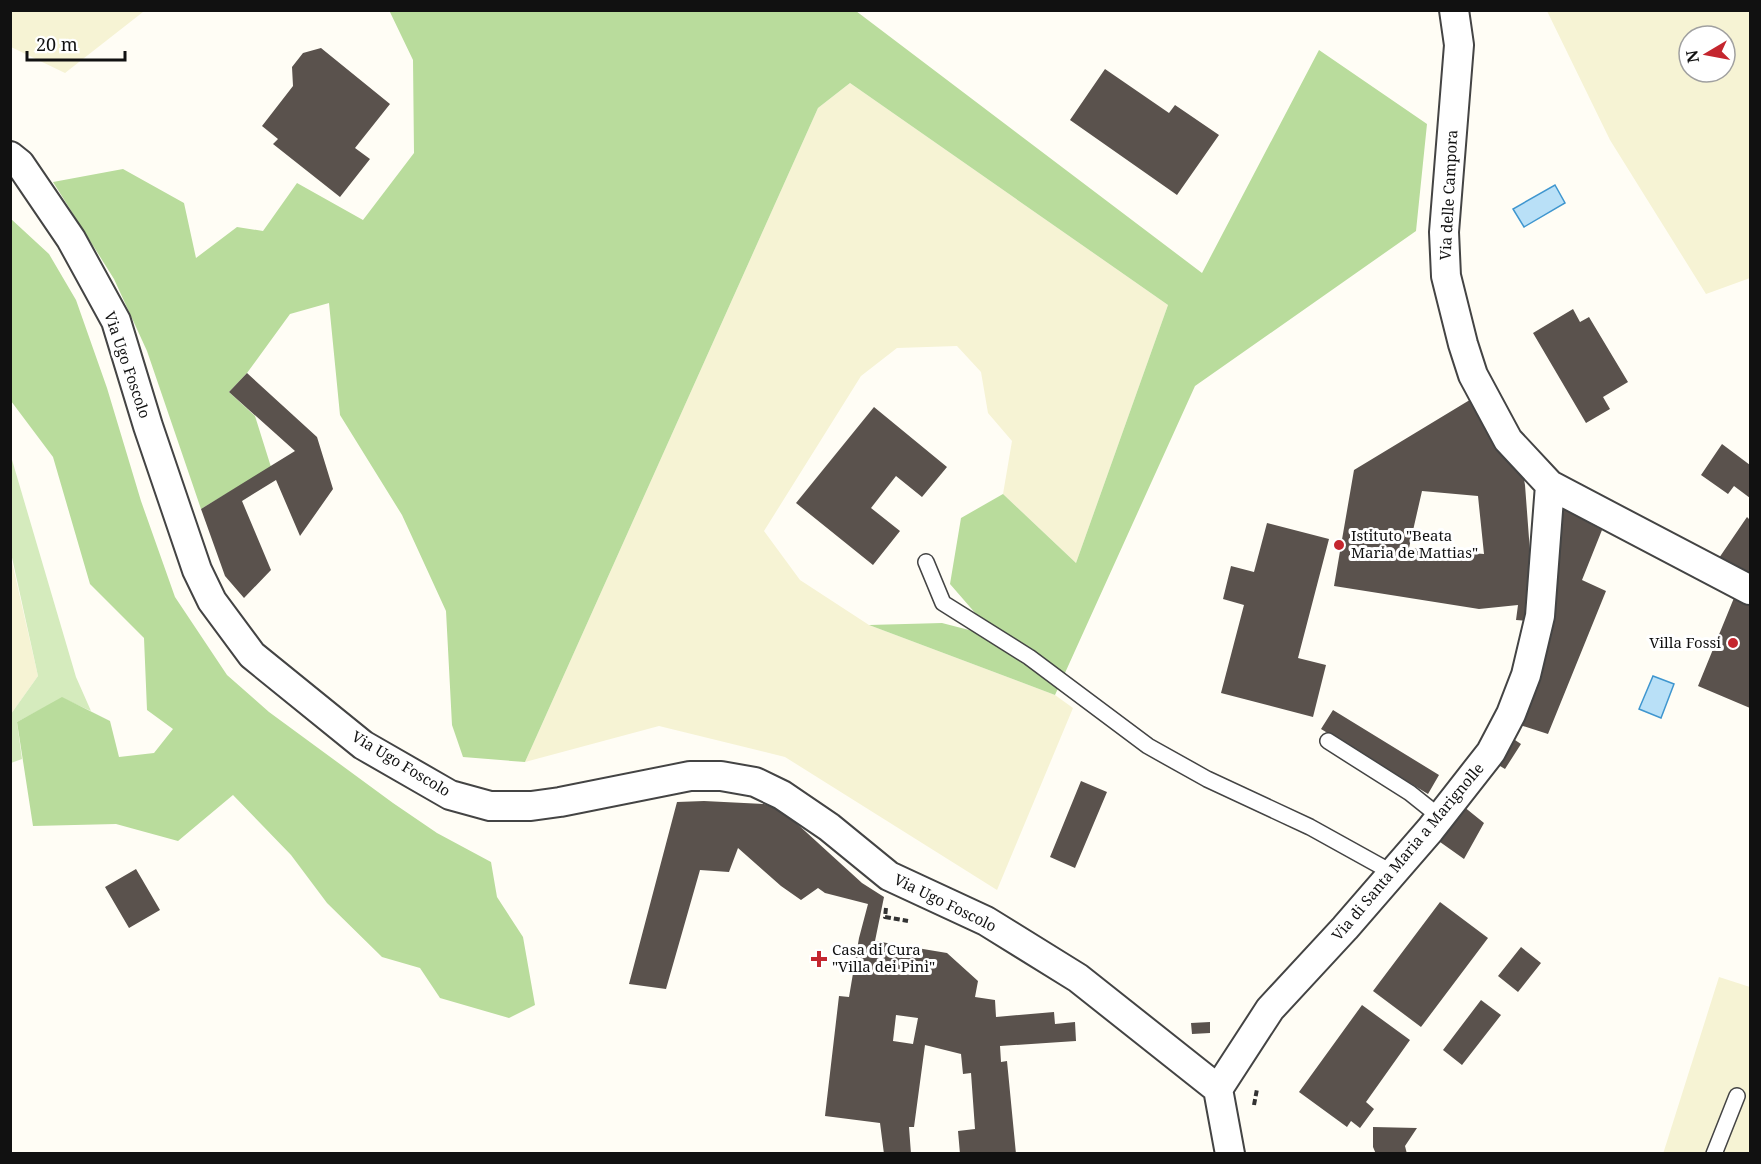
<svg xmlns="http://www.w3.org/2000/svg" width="1761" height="1164" font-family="'Noto Serif',serif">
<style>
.farmland{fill:#f6f3d4;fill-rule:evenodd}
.green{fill:#d5ebbd}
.forest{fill:#b9dc9c}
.water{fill:#b9e0f7;stroke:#3f96cf;stroke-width:1.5}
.building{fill:#5a524d;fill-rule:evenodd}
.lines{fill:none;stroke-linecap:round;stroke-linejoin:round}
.service-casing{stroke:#444;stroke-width:18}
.minor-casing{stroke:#444;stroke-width:32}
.path{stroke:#333;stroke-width:4;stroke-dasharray:6 3;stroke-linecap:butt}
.service{stroke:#fff;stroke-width:15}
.minor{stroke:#fff;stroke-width:28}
.poi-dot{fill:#c4262e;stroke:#fff;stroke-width:2}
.labels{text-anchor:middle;stroke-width:6;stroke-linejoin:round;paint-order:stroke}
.street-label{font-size:15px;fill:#111;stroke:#fff}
.poi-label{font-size:15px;fill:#111;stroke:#fff;text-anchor:start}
</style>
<rect width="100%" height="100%" fill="#fffdf5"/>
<!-- farmland -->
<path class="farmland" d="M142 10 143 12 65 73 11 47V11Z
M1547 11H1750V278L1706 294 1610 140ZM1689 36H1725V72H1689Z
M850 83 1168 305 1076 563 1003 494 1012 441 988 413 981 372 957 346 897 348 861 376 764 531 800 580 869 625 1055 695 1073 708 997 890 785 757 659 726 525 762 818 108Z
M10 553 38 676 11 714H10Z
M1719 977 1750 987V1153L1663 1154Z"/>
<!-- green -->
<path class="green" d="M10 453 76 677 91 711 62 698 17 722 22 759 11 763V714L38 676 11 553Z"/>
<!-- forest -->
<path class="forest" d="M389 10 856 11 1202 273 1319 50 1427 124 1416 231 1195 386 1055 695 869 625 942 623 996 637 950 584 961 518 1003 494 1076 563 1168 305 850 83 818 108 525 762 463 757 452 725 446 611 402 515 340 415 329 303 290 314 247 373 229 392 255 416 271 467 201 509 147 351 114 279 53 182 123 169 184 203 196 258 237 227 263 231 297 183 363 220 414 153 413 60Z
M10 218 49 254 76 300 107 388 141 501 175 597 227 675 269 712 393 803 437 833 491 862 497 897 523 937 535 1005 509 1018 440 998 420 968 382 957 327 903 291 855 233 795 178 841 116 824 33 826 17 722 62 697 110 721 119 757 154 753 173 729 147 710 144 638 90 584 53 457 11 401Z"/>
<!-- water -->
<path class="water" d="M1555 185 1565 203 1524 227 1513 209Z
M1653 676 1674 684 1661 718 1639 709Z"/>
<!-- building -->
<path class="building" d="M321 48 390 104 355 148 370 159 340 197 273 144 278 139 262 126 293 86 292 67 303 53Z
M1105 69 1169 113 1175 105 1219 135 1177 195 1070 120Z
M1573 309 1580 322 1589 317 1628 382 1603 397 1610 409 1586 423 1533 333Z
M247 373 317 437 333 489 300 536 276 480 242 501 271 570 244 598 225 576 201 509 295 451 229 392Z
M1473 398 1521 462 1525 485 1534 605 1532 621 1516 620 1518 605 1479 609 1334 586 1354 470ZM1422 491 1478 496 1484 554 1409 548Z
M874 407 947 467 922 497 896 476 871 508 900 531 873 565 796 503Z
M1722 444 1750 465V498L1734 486 1728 494 1701 475Z
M1563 508 1602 530 1582 580 1606 591 1548 734 1517 724 1556 572Z
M1747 517 1750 520V578L1719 558Z
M1267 523 1329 539 1298 658 1326 665 1313 717 1221 693 1244 605 1223 599 1231 566 1254 572Z
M1736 593 1750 601V708L1698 686Z
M1333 710 1439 775 1428 794 1321 729Z
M1512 738 1521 744 1505 769 1495 763Z
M1081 781 1107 792 1075 868 1050 857Z
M704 801 764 804 783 811 862 883 884 897 875 941 947 953 978 981 975 997 995 1000 996 1017 1054 1012 1055 1024 1075 1022 1076 1041 1000 1046 1001 1062 1007 1061 1016 1154H960L958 1131 975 1129 971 1073 963 1074 961 1054 925 1045 914 1127H909L911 1154H884L880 1123 825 1116 839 996 849 997 859 938 868 904 825 893 818 888 801 900 781 886 738 848 729 872 700 870 666 989 629 984 677 802ZM896 1015 918 1018 913 1044 893 1041Z
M1463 806 1484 823 1464 859 1433 837Z
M136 869 160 910 129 928 105 887Z
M1440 902 1488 938 1421 1027 1373 991Z
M1521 947 1541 963 1518 992 1498 976Z
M1481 1000 1501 1015 1462 1065 1443 1050Z
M1362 1005 1410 1040 1366 1102 1374 1109 1360 1128 1351 1121 1347 1127 1299 1092Z
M1210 1022V1033L1192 1034 1191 1023Z
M1373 1127 1417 1128 1405 1146 1407 1154H1376L1373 1147Z"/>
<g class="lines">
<defs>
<path id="service" d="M926 562 943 603 1029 657 1148 746 1207 779 1310 827 1393 873
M1328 741 1410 793 1440 817
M1714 1154 1737 1096"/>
<path id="minor" d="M1454 10 1459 45 1444 232 1446 276 1463 344 1473 375 1508 440 1550 485 1750 590
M10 156 20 164 71 239 116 321 148 426 197 570 212 601 252 655 363 745 450 795 490 806H531L560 802 690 776H721L755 782 782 795 829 827 889 876 986 921 1078 978 1218 1089
M1230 1154 1218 1089 1270 1009 1345 928 1430 830 1491 752 1511 714 1526 675 1540 616 1550 485"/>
</defs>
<!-- service casing -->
<use href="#service" class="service-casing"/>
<!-- minor casing -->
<use href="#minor" class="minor-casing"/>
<!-- path -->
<path class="path" d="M886 908 885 917 908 921
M1254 1105 1257 1089"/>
<!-- service -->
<use href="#service" class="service"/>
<!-- minor -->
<use href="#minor" class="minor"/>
</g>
<!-- markers -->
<g class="poi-dot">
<circle cx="1339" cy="545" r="6"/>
<circle cx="1733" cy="643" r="6"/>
<path d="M816 950h6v6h6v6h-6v6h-6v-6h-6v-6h6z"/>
</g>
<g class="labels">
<!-- street labels -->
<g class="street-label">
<text transform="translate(1449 195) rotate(-87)" y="5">Via delle Campora</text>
<text transform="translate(127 365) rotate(71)" y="5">Via Ugo Foscolo</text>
<text transform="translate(401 764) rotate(31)" y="5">Via Ugo Foscolo</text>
<text transform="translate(1408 852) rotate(-50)" y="5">Via di Santa Maria a Marignolle</text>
<text transform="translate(945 903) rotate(26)" y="5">Via Ugo Foscolo</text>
</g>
<!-- poi labels -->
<g class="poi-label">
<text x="1351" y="541">Istituto "Beata<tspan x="1351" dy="17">Maria de Mattias"</tspan></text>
<text x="1721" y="648" text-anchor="end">Villa Fossi</text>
<text x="832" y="955">Casa di Cura<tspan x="832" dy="17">"Villa dei Pini"</tspan></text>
</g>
</g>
<!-- border -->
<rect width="1761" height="1164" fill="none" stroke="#111111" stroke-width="24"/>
<!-- north arrow -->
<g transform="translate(1707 54) rotate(260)"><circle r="28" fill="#ffffff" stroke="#a0a0a0" stroke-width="1.5"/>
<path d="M0-4.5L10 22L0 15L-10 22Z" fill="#c4262e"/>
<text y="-9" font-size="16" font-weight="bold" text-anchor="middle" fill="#111111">N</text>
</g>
<!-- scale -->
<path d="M27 51v9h98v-9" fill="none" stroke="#111111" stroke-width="3"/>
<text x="36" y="51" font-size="18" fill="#111111" stroke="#ffffff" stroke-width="4.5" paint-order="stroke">20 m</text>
</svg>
